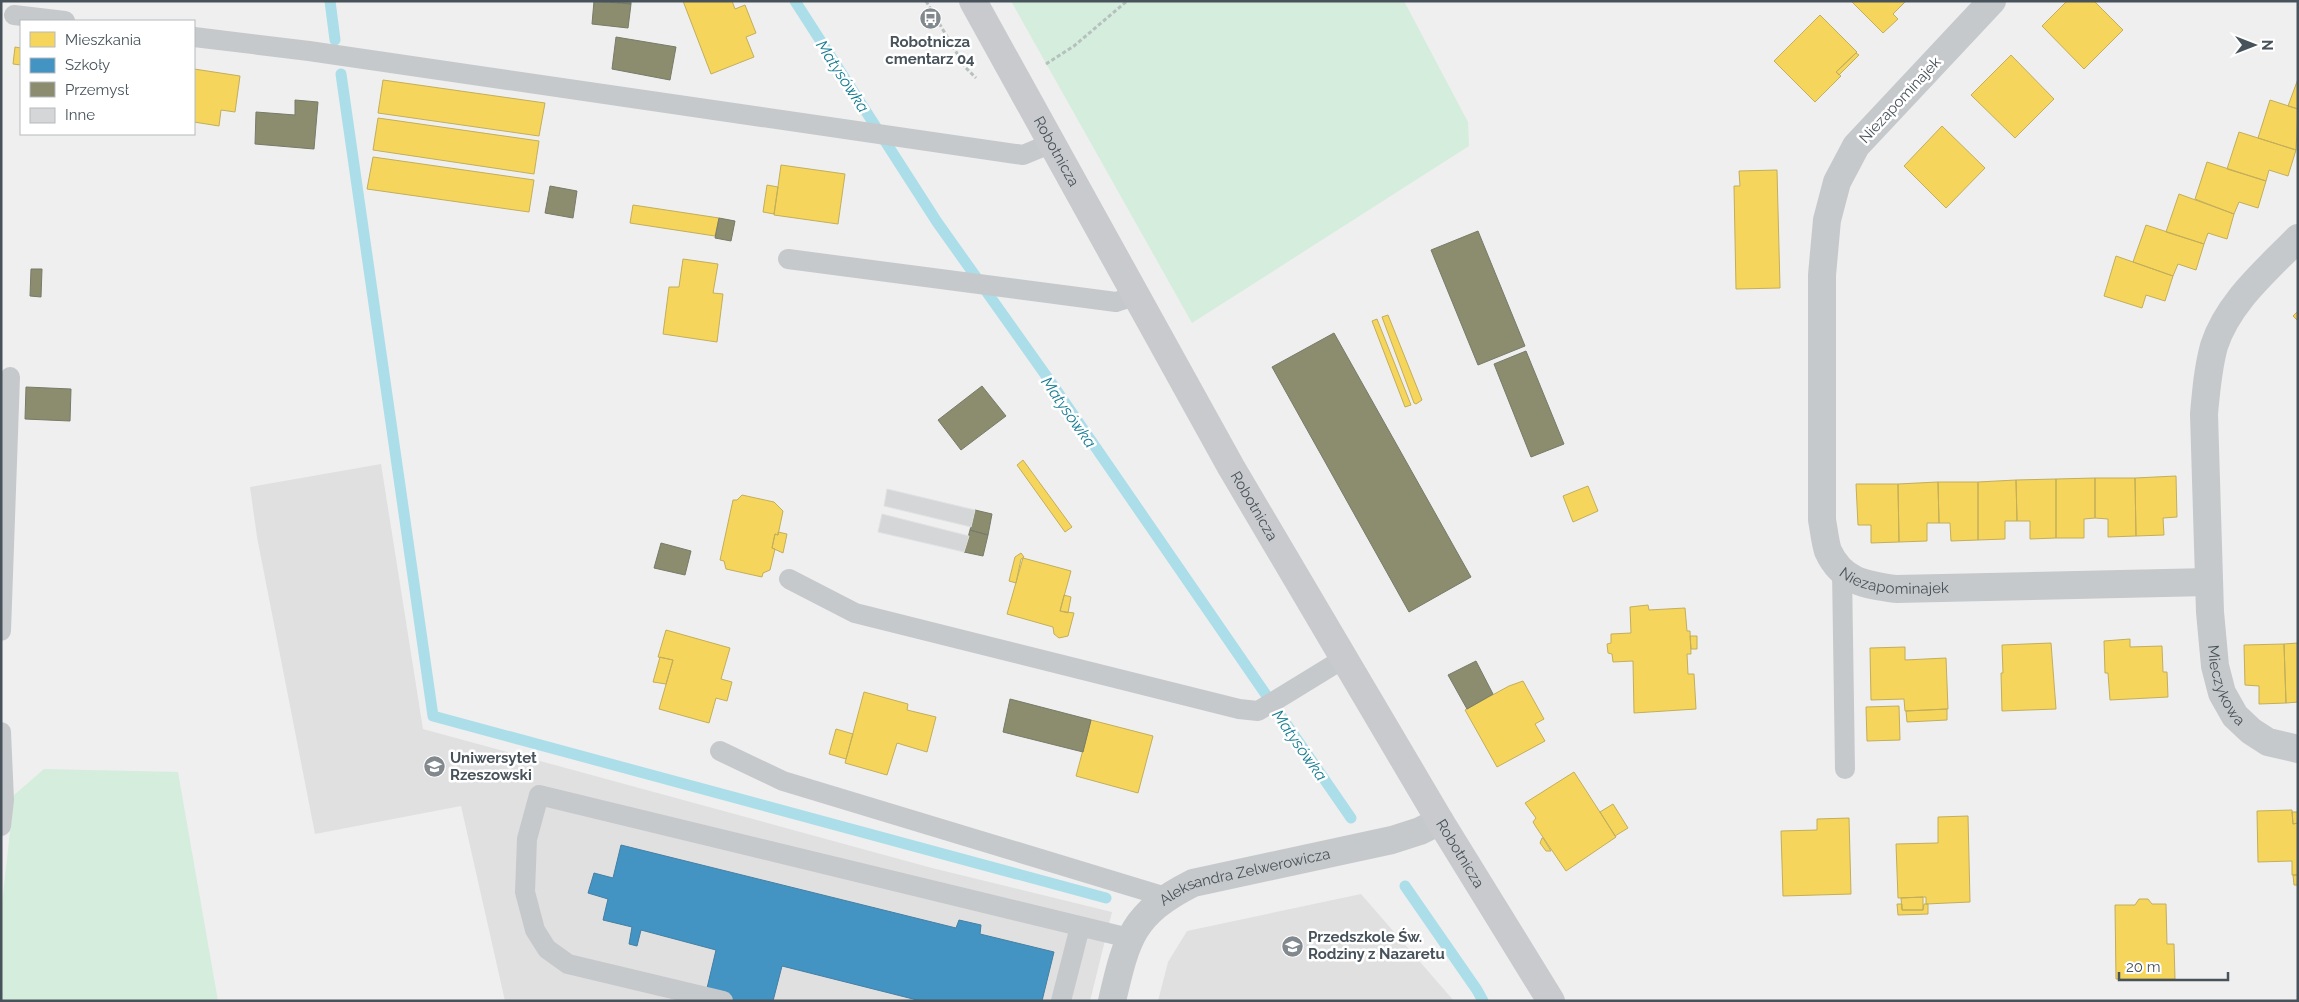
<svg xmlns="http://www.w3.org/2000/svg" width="2299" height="1002" font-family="Raleway,sans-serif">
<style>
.education{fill:#e1e0e0}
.green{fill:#d5eddd}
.homes{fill:#f6d55c;stroke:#c2ae5b}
.schools{fill:#4393c3;stroke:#4480a4}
.industry{fill:#8c8c6e;stroke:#777b68}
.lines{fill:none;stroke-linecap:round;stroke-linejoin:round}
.stream{stroke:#abdee9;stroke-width:11}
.building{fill:#d5d6d7;stroke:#e0e1e2}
.path{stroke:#b6c1bd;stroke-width:3;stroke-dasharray:4 2.5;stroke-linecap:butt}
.lane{stroke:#c6c9cb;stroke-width:20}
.street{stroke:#c6c9cb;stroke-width:28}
.secondary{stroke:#c8cacd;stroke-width:28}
.labels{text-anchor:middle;stroke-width:5;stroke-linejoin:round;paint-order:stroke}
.poi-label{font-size:15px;font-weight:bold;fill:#47525a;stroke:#fff;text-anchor:start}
.street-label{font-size:15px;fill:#47525a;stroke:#fff}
.water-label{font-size:16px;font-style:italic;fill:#157c92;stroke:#fff}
</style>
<rect width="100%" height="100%" fill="#efefef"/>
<!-- education -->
<path class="education" d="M381 464 423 729 932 868 1112 912 1090 1001H505L461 806 315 834 257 537 250 487Z
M1361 894 1454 1001H1158L1168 962 1187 931Z"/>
<!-- green -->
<path class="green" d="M1011 1H1404L1468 122 1469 146 1192 323Z
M44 769 178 772 218 1001H1V913L14 795Z"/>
<!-- homes -->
<path class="homes" d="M683 1H732L735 9 745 5 756 33 746 37 754 57 711 74Z
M1851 1H1906L1893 14 1898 19 1883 33Z
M2067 1H2094L2123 30 2084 69 2042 26Z
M1820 15 1857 52 1836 72 1841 76 1815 102 1774 61Z
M15 47 21 48V65L13 64Z
M1856 53 1859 55 1839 75 1836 72Z
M2011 55 2054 99 2015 138 1971 95Z
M194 69 240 76 235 112 221 110 219 126 194 122Z
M2298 79V109L2288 106Z
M383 80 545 103 539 136 378 113Z
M2270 100 2298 109 2296 150 2258 138Z
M378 118 539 141 534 174 373 150Z
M1942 126 1985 168 1946 208 1904 166Z
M2239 132 2296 150 2288 176 2269 170 2266 181 2227 169Z
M373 157 534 180 529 212 367 189Z
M2207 162 2266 181 2258 208 2239 202 2234 214 2195 199Z
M781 165 845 174 838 224 774 215Z
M1777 170 1780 288 1736 289 1734 186H1740L1739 171Z
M767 185 778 187 774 214 763 212Z
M2179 194 2234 214 2227 239 2208 233 2204 244 2166 232Z
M633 205 719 218 715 236 630 223Z
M2146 225 2204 244 2196 270 2178 264 2173 276 2133 262Z
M2116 256 2173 276 2165 301 2146 295 2142 308 2104 296Z
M683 259 718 264 713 293 723 294 717 342 663 334 669 287H679Z
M2298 311V321L2293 316Z
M1388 315 1422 400 1416 404 1414 403 1382 317Z
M1377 319 1411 405 1405 407 1372 321Z
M1023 460 1072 527 1065 532 1017 465Z
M2176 476 2177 517 2163 518 2164 535 2136 536 2135 478Z
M2095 478V518L2084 519V538H2056V479Z
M2095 478H2135L2136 536 2108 537V519L2095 518Z
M2056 479V538L2030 539V521H2017L2016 480Z
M2016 480 2017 521H2005V539L1978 540V482Z
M1938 482H1978V540L1951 541 1950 523H1939Z
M1938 482 1939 523H1927V541L1899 542 1898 484Z
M1856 484H1898L1899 542 1871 543V525H1858Z
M1588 486 1598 511 1573 522 1563 496Z
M742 495 774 502 783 511 778 535 775 534 772 548 775 549 770 570 763 573 762 577 726 569 724 561 720 560 733 500H737Z
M778 532 787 534 783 553 772 548 775 534 778 535Z
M1021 553 1024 557 1021 559 1016 583 1009 581 1015 557Z
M1023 558 1071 571 1060 611 1074 613 1068 636 1059 638 1054 634 1053 627 1007 614Z
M1064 595 1071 597 1068 613 1060 611Z
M1648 605 1649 610 1685 608 1687 631H1690L1691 654H1687L1688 674H1694L1696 709 1634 713 1633 661 1613 662 1612 654 1608 653 1607 644 1611 643V634L1631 633 1630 607Z
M666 630 730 648 721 679 732 682 727 701 716 698 709 723 659 709 673 660 658 657Z
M1690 636H1697V649H1691Z
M2130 639V647L2162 646 2163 672H2167L2168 697 2110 700 2108 673H2105L2104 641Z
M2051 643 2056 709 2002 711 2001 673H2003L2002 645Z
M2298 643V702L2286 703 2284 644Z
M2284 644 2286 703 2259 704V686L2245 685 2244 645Z
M1905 647V660L1946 658 1948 709 1905 711 1904 699 1871 700 1870 648Z
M660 657 673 660 666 684 653 682Z
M1523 681 1544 719 1535 724 1545 741 1497 767 1465 710 1509 686Z
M864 692 908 704 907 710 936 717 927 752 897 743 887 775 845 763Z
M1899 706 1900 740 1867 741 1866 707Z
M1947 709V720L1907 722 1906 711Z
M1091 720 1153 736 1138 793 1076 776Z
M836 729 853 734 846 759 829 754Z
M1574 772 1616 837 1566 871 1536 827 1533 822 1536 818 1525 803Z
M1613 804 1628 828 1615 836 1600 812Z
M2292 810 2293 824 2298 823V875H2292V861L2258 862 2257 811Z
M2292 812H2298V823L2293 824Z
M1968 816 1970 902 1926 904V897L1898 898 1896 844 1938 843V817Z
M1849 818 1851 894 1783 896 1781 831 1817 830V819Z
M1542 838H1543L1551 851H1546L1540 843Z
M2293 875H2298V885H2294Z
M1923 897V910H1902L1901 898Z
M2139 899H2148L2152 904H2166L2167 944H2174L2175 979H2116L2115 905H2135Z
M1897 904H1902V910H1923L1924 904H1928V914L1898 915Z"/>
<!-- schools -->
<path class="schools" d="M621 845 956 928 959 920 981 925 980 934 1054 952 1042 1001H921L782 966 773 1001H704L716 950 641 930 637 946 629 944 632 927 603 920 608 899 588 893 594 873 613 878Z"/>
<!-- industry -->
<path class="industry" d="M594 1 631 4 628 28 592 24Z
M608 1H631V4Z
M616 37 676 47 670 80 612 69Z
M295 100 318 102 314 149 255 144 256 112 295 115Z
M550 186 577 191 573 218 545 213Z
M719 218 735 221 731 241 715 238Z
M1478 231 1525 346 1478 365 1431 250Z
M31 269H42L41 297 30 296Z
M1334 333 1471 577 1409 612 1272 367Z
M1526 351 1564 444 1531 457 1494 364Z
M982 386 1006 416 961 450 938 420Z
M26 387 71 389 70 421 25 419Z
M975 510 992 514 988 535 970 530Z
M970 530 988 535 983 556 964 552Z
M661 543 691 551 685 575 654 568Z
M1476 661 1493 694 1467 709 1448 675Z
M1010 699 1091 720 1083 752 1003 732Z"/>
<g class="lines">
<!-- stream -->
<path class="stream" d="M330 1 335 40
M795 1 937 222 1052 384 1351 818
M341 74 433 716 1106 898
M1405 886 1477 990 1483 1001"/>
</g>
<!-- building -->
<path class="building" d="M887 489 975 510 971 527 884 506Z
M882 514 969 536 964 552 878 532Z"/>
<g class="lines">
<!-- path -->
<path class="path" d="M926 1 965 67 976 78
M1046 64 1074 46 1127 1"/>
<!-- lane -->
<path class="lane" d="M14 15 65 21
M194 37 309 51 1023 155 1052 143
M788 259 1116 302 1137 295
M1842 571 1845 769
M789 579 855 613 1239 709 1258 711 1343 659
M1 631 10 377
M1 732 4 800 1 826
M720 751 783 781 1166 897
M723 1001 568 964 547 949 535 930 525 892 527 839 539 795 1129 938
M1061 1001 1080 927"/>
<!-- street -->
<g class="street">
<path id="s1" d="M1992 1 1856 146 1837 182 1827 220 1822 275V520C1824 530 1825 542 1828 551 1842 582 1867 585 1896 589L2209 582"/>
<path id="s2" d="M2298 238C2267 270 2228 302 2214 346 2208 368 2206 391 2204 414L2210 612 2215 666 2222 693 2235 716 2251 731 2268 742 2298 749"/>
<path id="s3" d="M1112 1001C1127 937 1132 914 1193 883L1392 840 1420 831 1440 821"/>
</g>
<!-- secondary -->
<path class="secondary" id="s4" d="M973 1 1231 467 1440 821 1551 1001"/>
</g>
<!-- icons -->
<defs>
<symbol id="bus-disc" viewBox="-11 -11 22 22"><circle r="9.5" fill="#82898e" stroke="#fff"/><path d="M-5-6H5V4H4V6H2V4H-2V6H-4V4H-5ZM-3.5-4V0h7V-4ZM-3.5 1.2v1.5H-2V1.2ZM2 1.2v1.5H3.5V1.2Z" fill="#fff"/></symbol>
<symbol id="university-disc" viewBox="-11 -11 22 22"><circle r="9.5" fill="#82898e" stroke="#fff"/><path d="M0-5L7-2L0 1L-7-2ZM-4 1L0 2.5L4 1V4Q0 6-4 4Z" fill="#fff"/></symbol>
<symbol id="school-disc" viewBox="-11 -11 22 22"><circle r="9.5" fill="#82898e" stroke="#fff"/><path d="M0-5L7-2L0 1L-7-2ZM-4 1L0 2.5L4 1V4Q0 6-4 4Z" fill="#fff"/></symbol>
</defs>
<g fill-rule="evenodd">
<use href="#bus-disc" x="918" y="6" width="25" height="25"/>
<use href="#university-disc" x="422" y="754" width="25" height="25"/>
<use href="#school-disc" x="1280" y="934" width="25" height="25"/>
</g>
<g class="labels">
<!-- poi labels -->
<g class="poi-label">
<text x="930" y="47" text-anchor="middle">Robotnicza<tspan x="930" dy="17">cmentarz 04</tspan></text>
<text x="450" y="763">Uniwersytet<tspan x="450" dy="17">Rzeszowski</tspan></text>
<text x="1308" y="942">Przedszkole Św.<tspan x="1308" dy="17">Rodziny z Nazaretu</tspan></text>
</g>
<!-- street labels -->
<g class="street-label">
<text transform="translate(1900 100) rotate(-47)" y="5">Niezapominajek</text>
<text dy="5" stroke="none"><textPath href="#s4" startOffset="172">Robotnicza</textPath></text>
<text dy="5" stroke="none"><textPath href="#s4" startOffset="578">Robotnicza</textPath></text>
<text dy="5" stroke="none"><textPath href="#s1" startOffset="690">Niezapominajek</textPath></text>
<text dy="5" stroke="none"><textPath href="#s2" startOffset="481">Mieczykowa</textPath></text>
<text dy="5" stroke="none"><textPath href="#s4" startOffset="982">Robotnicza</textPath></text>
<text dy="5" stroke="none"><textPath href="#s3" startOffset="202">Aleksandra Zelwerowicza</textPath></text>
</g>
<!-- water labels -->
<g class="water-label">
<text transform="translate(843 76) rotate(57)" y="6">Matysówka</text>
<text transform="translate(1069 412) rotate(55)" y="6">Matysówka</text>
<text transform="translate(1300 745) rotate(55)" y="6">Matysówka</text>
</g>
</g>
<!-- border -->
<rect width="2299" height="1002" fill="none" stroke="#47525a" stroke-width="5"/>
<!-- legend -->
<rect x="20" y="20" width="175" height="115" fill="#ffffff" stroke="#b5babd"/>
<rect x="30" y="32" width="25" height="15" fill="#f6d55c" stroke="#b5babd"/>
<text x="65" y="45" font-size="15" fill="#47525a">Mieszkania</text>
<rect x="30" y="58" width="25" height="15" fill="#4393c3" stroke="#b5babd"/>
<text x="65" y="70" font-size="15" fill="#47525a">Szkoły</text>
<rect x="30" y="82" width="25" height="15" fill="#8c8c6e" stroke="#b5babd"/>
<text x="65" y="95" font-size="15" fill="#47525a">Przemysł</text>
<rect x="30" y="108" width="25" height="15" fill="#d5d6d7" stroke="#b5babd"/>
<text x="65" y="120" font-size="15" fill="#47525a">Inne</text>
<!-- north arrow -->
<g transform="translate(2254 45) rotate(90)" stroke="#ffffff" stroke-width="4" paint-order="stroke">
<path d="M0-4L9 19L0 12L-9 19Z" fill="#47525a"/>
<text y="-8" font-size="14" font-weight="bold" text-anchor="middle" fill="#47525a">N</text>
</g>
<!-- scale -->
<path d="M2119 972v8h109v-8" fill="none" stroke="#47525a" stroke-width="2.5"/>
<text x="2126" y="972" font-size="15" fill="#47525a" stroke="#ffffff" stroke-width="4" paint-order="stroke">20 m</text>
</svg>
